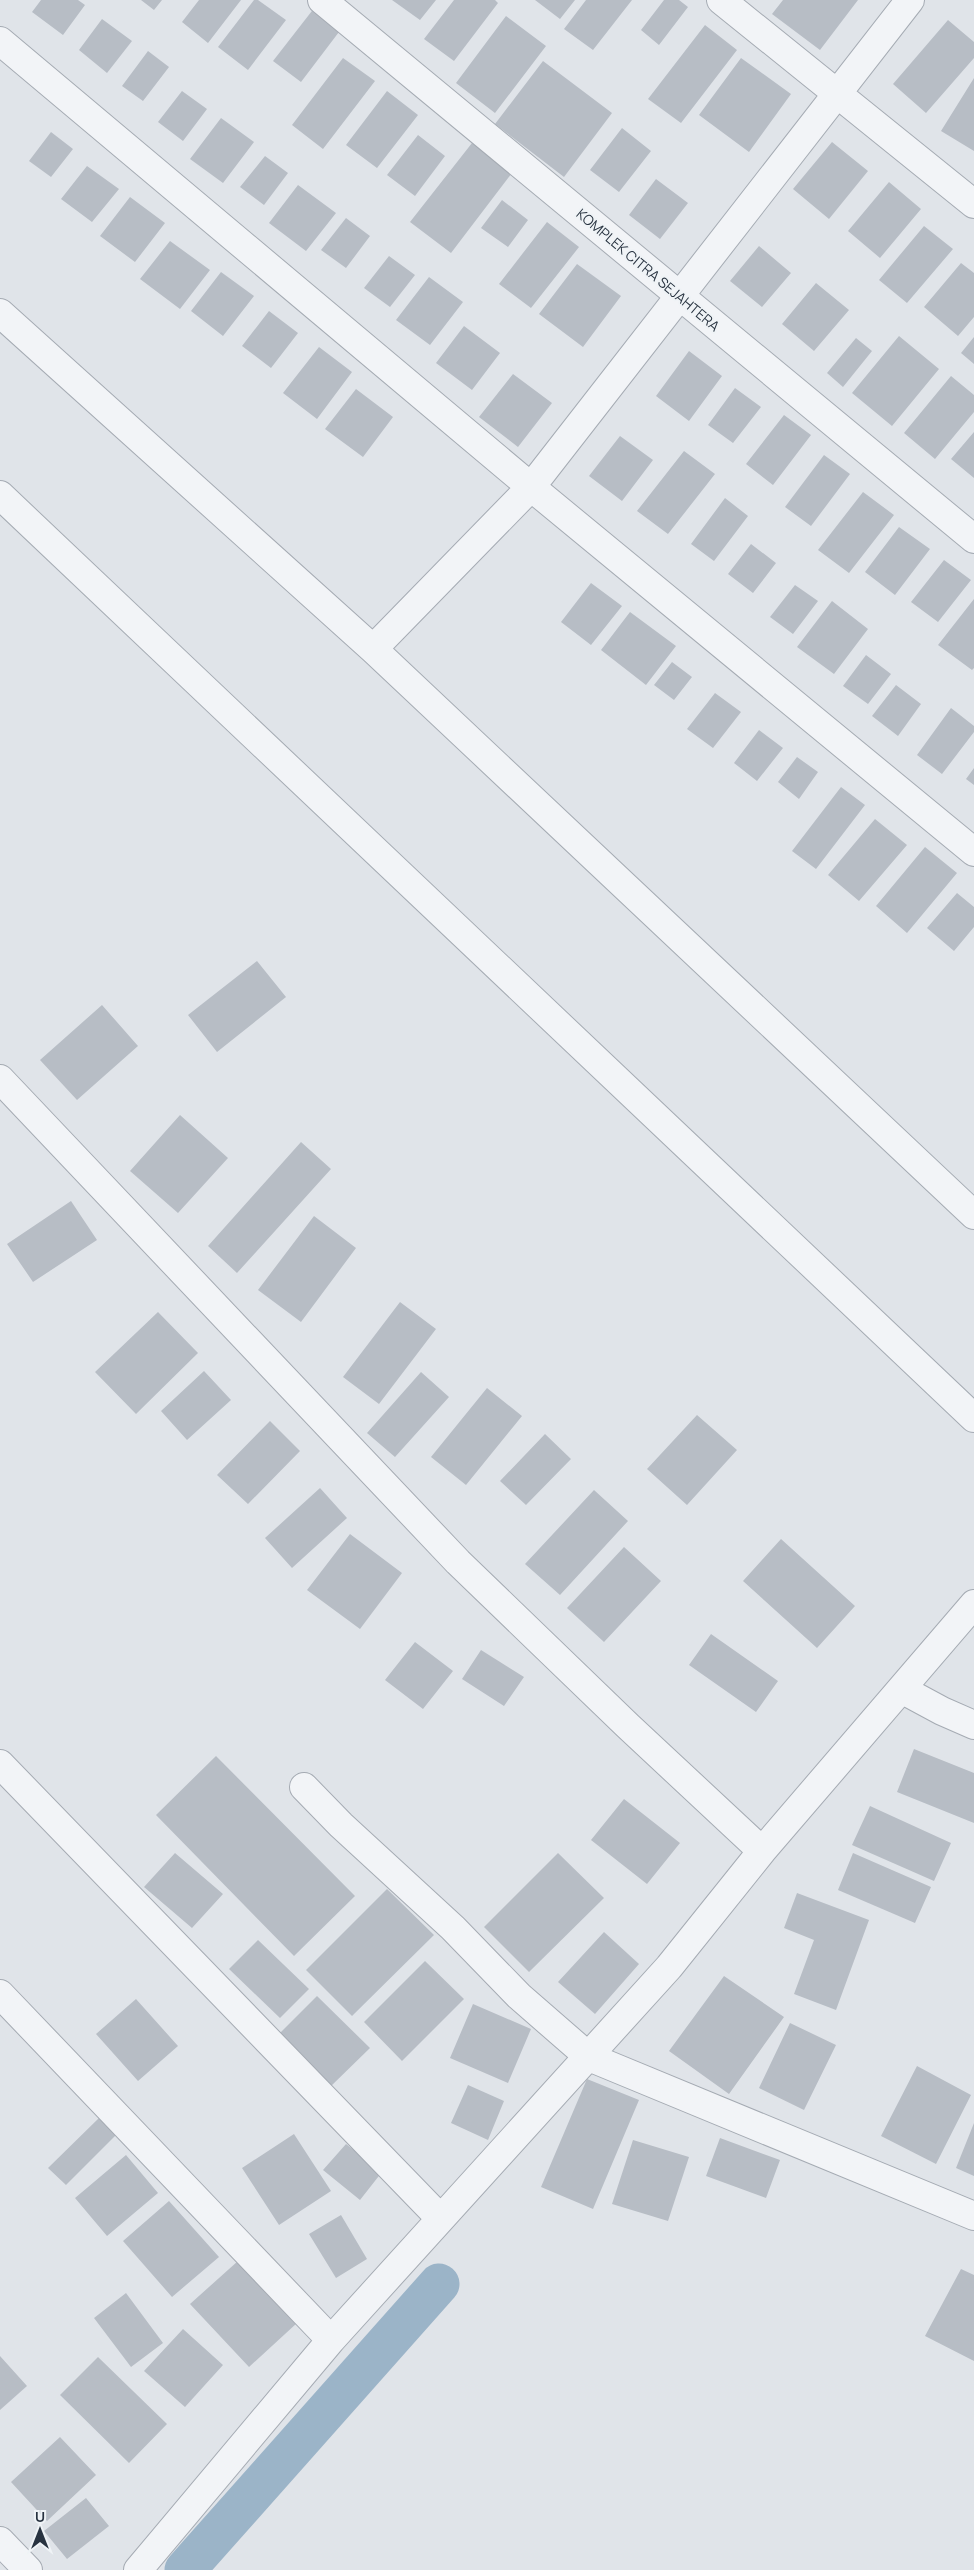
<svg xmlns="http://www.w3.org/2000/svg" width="974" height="2570" font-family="Manrope,sans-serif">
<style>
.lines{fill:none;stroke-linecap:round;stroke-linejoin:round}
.canal{stroke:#9bb4c8;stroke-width:41}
.building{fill:#b7bdc5}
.minor-casing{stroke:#a5abb3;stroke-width:30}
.minor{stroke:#f2f4f7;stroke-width:28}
.labels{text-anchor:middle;stroke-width:4;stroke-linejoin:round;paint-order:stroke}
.street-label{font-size:14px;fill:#283340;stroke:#eff3f6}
</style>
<rect width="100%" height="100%" fill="#e0e4e9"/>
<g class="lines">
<!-- canal -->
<path class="canal" d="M185 2570 439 2284"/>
</g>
<!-- building -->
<path class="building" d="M41 0H78L85 5 63 35 32 12Z
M141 0H162L154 10Z
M199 0H241L208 43 182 22Z
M254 0H258L286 20 248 70 218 47Z
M392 0H436L420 20Z
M454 0H495L498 3 454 61 424 39Z
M535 0H575L560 19Z
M586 0H632L593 50 564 29Z
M664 0H679L688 7 659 45 641 30Z
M783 0H858L820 50 772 14Z
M315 7 342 28 301 82 273 61Z
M506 16 546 46 495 113 456 83Z
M102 19 132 41 107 73 79 50Z
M948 20 974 42V58L926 113 893 84Z
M705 25 737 50 681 123 648 99Z
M148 51 169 67 143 101 122 86Z
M343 58 375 81 323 149 292 125Z
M741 58 791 94 749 152 699 115Z
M543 61 612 113 564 177 495 124Z
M974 78V151L941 131Z
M182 91 207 109 183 141 158 122Z
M387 91 418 115 377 168 346 145Z
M221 118 254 142 223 183 190 159Z
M622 128 651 151 619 192 590 170Z
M51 132 73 149 51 177 29 161Z
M418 135 445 156 415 196 387 175Z
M832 142 868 171 829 219 793 189Z
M472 143 512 173 451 253 410 222Z
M265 156 288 173 264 205 240 187Z
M87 166 119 189 92 222 61 199Z
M656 179 688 203 660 239 629 215Z
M889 182 921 209 880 258 848 231Z
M298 185 336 213 306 251 269 223Z
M130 197 165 223 135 262 100 236Z
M502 200 528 220 508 247 481 228Z
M346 218 370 236 346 268 321 250Z
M547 222 579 247 531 308 499 284Z
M924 226 953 249 907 303 879 280Z
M170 241 210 270 180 309 140 279Z
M759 246 791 273 762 307 730 281Z
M389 256 415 275 390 307 364 288Z
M961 263 974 273V317L958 336 924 307Z
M577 264 621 296 583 347 539 314Z
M221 272 254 296 223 336 191 311Z
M429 277 463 302 430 345 396 320Z
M816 283 849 310 814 351 782 324Z
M269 311 298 333 271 368 242 346Z
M464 326 500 353 472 390 436 363Z
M899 336 939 369 892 426 852 393Z
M974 337V364L961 353Z
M856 338 872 351 843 387 827 373Z
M319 347 352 372 317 419 283 393Z
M689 351 722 376 689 421 656 396Z
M513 374 552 403 518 447 479 417Z
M951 376 974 395V412L935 459 904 433Z
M735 388 761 407 733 443 708 425Z
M356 389 393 417 363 457 325 429Z
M784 415 811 435 773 485 746 464Z
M974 432V478L951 459Z
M620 436 653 460 622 501 589 476Z
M684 451 715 474 668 534 637 511Z
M824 455 850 474 811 526 785 507Z
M863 492 894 515 849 573 818 550Z
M725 498 748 516 714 561 691 544Z
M899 527 930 549 895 595 865 572Z
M751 544 776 563 753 593 728 574Z
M944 560 971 580 938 622 911 602Z
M591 583 622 606 591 645 561 622Z
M795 585 818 601 793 634 770 617Z
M974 599V668L972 670 938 645Z
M832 601 868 629 834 674 797 647Z
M630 612 676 646 646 685 601 650Z
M866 655 891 674 868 704 843 686Z
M672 662 692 677 674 700 654 685Z
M896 685 921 704 898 736 872 716Z
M715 693 741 712 713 748 687 729Z
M951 708 974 726V732L942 774 917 755Z
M759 730 783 748 757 781 734 763Z
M797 757 818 772 799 799 778 782Z
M974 768V785L966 779Z
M841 787 865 805 816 869 792 851Z
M875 819 907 845 859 901 828 875Z
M925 847 957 873 907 933 876 906Z
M957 893 974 907V927L954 951 927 928Z
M257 961 286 997 217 1052 188 1015Z
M102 1005 138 1046 77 1100 40 1060Z
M180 1115 228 1158 178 1213 130 1171Z
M301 1142 331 1169 237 1273 208 1246Z
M71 1201 97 1240 33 1282 7 1244Z
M314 1216 356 1248 301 1322 258 1290Z
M400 1302 436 1329 379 1404 343 1377Z
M158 1312 198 1353 136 1414 95 1372Z
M204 1371 231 1400 187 1440 161 1411Z
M421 1372 449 1397 395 1457 367 1433Z
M487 1388 522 1416 466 1485 431 1457Z
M697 1415 737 1450 687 1505 647 1469Z
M270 1421 300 1451 248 1504 217 1475Z
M545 1434 571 1459 526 1505 500 1481Z
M320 1488 347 1518 292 1568 265 1538Z
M594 1490 628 1521 560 1595 525 1564Z
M350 1534 402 1573 360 1629 307 1590Z
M781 1539 855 1606 817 1648 743 1581Z
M624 1547 661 1581 604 1642 567 1608Z
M711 1634 778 1681 756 1712 689 1665Z
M415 1642 453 1671 423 1709 385 1680Z
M481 1650 524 1677 504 1706 462 1679Z
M914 1749 974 1773V1823L897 1792Z
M216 1756 355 1896 294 1956 156 1815Z
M624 1799 680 1843 647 1884 591 1840Z
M870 1806 951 1843 934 1881 852 1845Z
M175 1853 223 1894 192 1928 144 1887Z
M558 1853 604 1898 529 1972 484 1927Z
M853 1853 931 1887 915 1923 838 1890Z
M387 1889 434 1935 352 2016 306 1970Z
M797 1893 869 1920 836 2010 794 1994 814 1940 784 1928Z
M604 1932 639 1964 595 2014 558 1982Z
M258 1940 309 1989 280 2018 229 1969Z
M425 1961 464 1999 402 2061 364 2022Z
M724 1976 784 2017 729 2094 669 2051Z
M317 1996 370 2048 329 2088 277 2036Z
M136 1999 178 2046 138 2081 96 2034Z
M473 2004 531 2029 508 2083 450 2058Z
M790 2023 836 2045 804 2110 759 2088Z
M917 2066 971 2095 936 2164 881 2136Z
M587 2079 639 2100 593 2209 541 2187Z
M468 2085 504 2101 488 2140 451 2123Z
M100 2117 117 2134 66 2185 48 2168Z
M974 2123V2176L956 2168Z
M294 2134 331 2191 279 2225 242 2168Z
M720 2138 780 2160 766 2198 706 2176Z
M633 2140 689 2157 668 2221 612 2204Z
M346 2144 382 2172 360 2200 323 2170Z
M126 2155 158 2193 107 2236 75 2198Z
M169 2201 219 2257 172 2297 123 2241Z
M341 2215 367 2259 336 2278 309 2234Z
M238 2261 297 2323 249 2367 190 2304Z
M961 2269 974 2275V2361L925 2336Z
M126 2293 163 2343 131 2367 94 2318Z
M183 2329 223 2365 185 2407 144 2371Z
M0 2356 27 2386 0 2410Z
M98 2357 167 2424 129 2463 60 2395Z
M60 2437 96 2475 47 2521 11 2482Z
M86 2498 109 2526 67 2559 44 2531Z"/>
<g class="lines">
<defs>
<path id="minor" d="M322 0 974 539
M721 0 974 204
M0 41 531 487 974 852
M0 313 373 649 974 1215
M0 495 974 1418
M373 649 531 487 910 0
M0 1079 458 1562 628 1726 762 1851
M903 1690 942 1711 974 1725
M0 1764 440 2218
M304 1787 341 1825 453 1928 519 1996 589 2057 974 2216
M0 1994 331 2340
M0 2541 28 2570
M138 2570 331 2340 669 1967 762 1851 974 1604"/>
</defs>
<!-- minor casing -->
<use href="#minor" class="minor-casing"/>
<!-- minor -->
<use href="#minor" class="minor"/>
</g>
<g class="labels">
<!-- street labels -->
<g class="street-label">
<text transform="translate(648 270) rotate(40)" y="5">KOMPLEK CITRA SEJAHTERA</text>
</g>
</g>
<!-- north arrow -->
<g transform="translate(40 2530)" stroke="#eff3f6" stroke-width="4" paint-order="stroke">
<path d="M0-4L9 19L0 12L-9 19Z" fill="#283340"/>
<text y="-8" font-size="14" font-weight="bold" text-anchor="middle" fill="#283340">U</text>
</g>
</svg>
